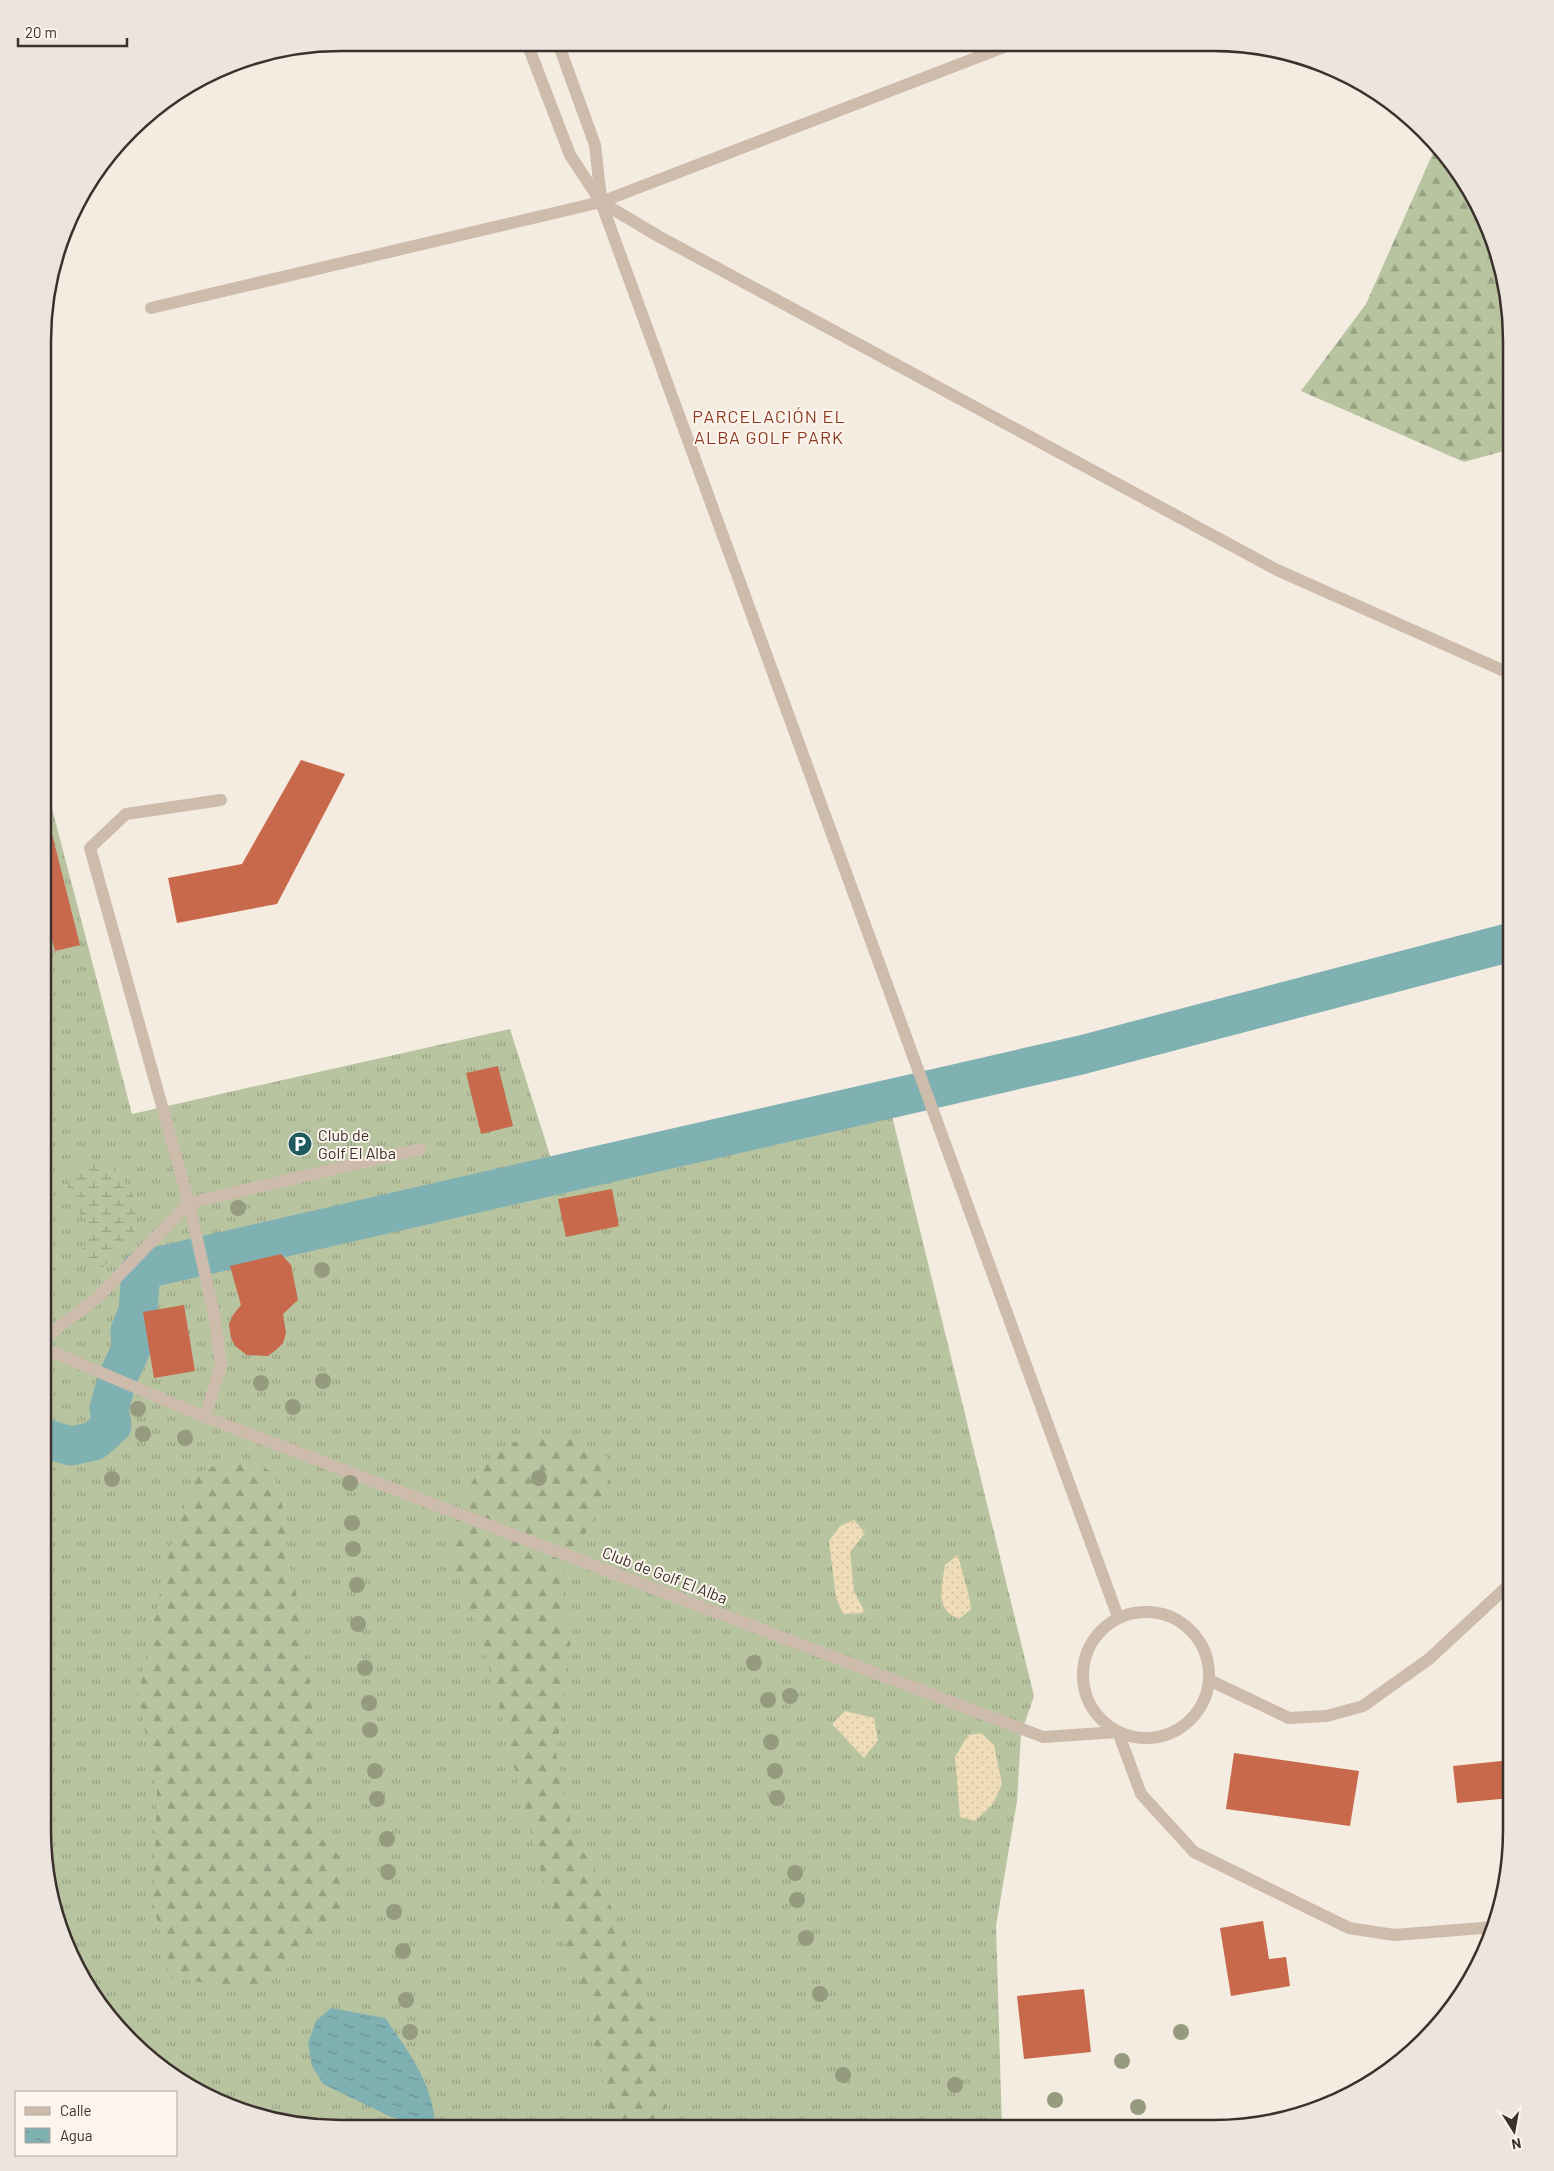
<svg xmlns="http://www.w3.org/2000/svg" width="1554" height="2171" font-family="Barlow,sans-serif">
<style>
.grass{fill:url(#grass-tufts)}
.forest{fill:url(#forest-firs)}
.wetland{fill:url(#wetland-marsh)}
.sand{fill:url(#sand-dots)}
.water{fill:url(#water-ripples)}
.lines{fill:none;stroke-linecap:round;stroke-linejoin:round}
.canal{stroke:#7fb0b2;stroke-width:39}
.building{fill:#c8694b}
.path{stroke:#b9a596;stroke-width:3;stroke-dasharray:2.5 2.5;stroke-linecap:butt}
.service{stroke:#cdbbac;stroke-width:12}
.pedestrian{stroke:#cdbbac;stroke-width:12}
.minor{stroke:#cdbbac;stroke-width:12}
.tree{fill:#969b7f}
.labels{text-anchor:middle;stroke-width:4;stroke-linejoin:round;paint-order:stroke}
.poi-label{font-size:16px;fill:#3b302b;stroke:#fbf5ee;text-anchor:start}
.street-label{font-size:16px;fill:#3b302b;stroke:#fbf5ee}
.neighbourhood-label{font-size:18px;letter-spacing:1px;fill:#8c3b22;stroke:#fbf5ee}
.rim{fill:none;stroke:#3b302b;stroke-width:2.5}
</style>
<defs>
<pattern id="grass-tufts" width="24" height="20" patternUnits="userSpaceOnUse" patternTransform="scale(1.25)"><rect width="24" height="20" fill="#b8c4a0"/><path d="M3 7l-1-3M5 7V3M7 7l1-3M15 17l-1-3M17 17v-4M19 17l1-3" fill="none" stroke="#97a083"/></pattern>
<pattern id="forest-firs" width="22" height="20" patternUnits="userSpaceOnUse" patternTransform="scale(1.25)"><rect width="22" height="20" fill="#b8c4a0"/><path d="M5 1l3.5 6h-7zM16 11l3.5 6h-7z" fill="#97a083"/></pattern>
<pattern id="wetland-marsh" width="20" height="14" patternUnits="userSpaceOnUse" patternTransform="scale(1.25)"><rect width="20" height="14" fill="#b8c4a0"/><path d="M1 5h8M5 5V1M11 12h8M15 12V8" fill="none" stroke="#97a083"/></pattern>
<pattern id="sand-dots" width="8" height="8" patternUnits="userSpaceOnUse" patternTransform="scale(1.25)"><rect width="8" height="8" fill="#efdcb8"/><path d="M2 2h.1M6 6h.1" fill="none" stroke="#cebd9e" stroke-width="1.8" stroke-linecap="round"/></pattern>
<pattern id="water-ripples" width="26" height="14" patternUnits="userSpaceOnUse" patternTransform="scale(1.25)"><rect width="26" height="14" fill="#7fb0b2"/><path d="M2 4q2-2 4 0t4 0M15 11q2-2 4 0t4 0" fill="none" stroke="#699091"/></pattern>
</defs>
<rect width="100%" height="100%" fill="#f4ebe1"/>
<!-- grass -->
<path class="grass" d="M44 778 132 1114 510 1029 560 1187 891 1112 1034 1696 1021 1734 1017 1801 996 1926 1002 2128 303 2126 245 2113 175 2078 117 2026 73 1961 48 1888 43 1830Z"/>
<!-- forest -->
<path class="forest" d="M1437 144 1481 210 1506 283 1511 341V449L1464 462 1301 391 1366 304Z
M569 1436 608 1457 611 1488 560 1578 571 1649 556 1753 573 1834 599 1878 646 1992 660 2044 667 2127H612L590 2019 579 1979 551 1912 483 1644 447 1544 464 1493 482 1468 512 1442Z
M43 1452 54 1506 43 1521Z
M244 1459 274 1473 287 1525V1555L305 1631 315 1738 311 1818 331 1844 354 1882 324 1935 260 1990 170 1978 153 1901 157 1793 138 1695 169 1551 197 1473 220 1464Z"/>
<!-- wetland -->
<path class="wetland" d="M106 1162C131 1184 151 1214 125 1246 119 1253 110 1260 103 1267H85L83 1249 92 1225 79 1213 67 1197 69 1182 77 1168Z"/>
<!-- sand -->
<path class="sand" d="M854 1520 865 1533 850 1552 854 1591 865 1613 843 1614 836 1597 829 1541 840 1526Z
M958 1555C962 1574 969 1590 971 1609L959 1619C934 1609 942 1587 945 1565Z
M845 1711 874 1718 878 1740 864 1758 832 1724Z
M981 1733 994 1745 1002 1784 993 1804 975 1821 960 1817 955 1757 968 1735Z"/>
<!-- water -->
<path class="water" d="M331 2008 385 2018C408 2051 434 2085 435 2126H418L389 2116 323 2084 312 2066 308 2043 316 2021Z"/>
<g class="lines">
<!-- canal -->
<path class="canal" d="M43 1438 71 1446 94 1441 112 1425 109 1409 118 1377 131 1349 130 1331 138 1311 141 1270 1081 1055 1511 942"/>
</g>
<!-- building -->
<path class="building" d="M301 760 345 774 277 904 177 923 168 878 242 864Z
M50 826 80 945 55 951 44 908V828Z
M498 1066 513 1126 481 1134 466 1073Z
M612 1189 619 1226 566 1237 558 1199Z
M281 1254 291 1265 298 1300 283 1314 286 1333 283 1343 276 1350 268 1356 247 1355 235 1346 231 1338 229 1324 233 1315 241 1305 230 1266Z
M184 1305 195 1371 154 1378 143 1312Z
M1234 1753 1359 1771 1350 1826 1226 1809Z
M1511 1760V1798L1457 1803 1453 1766Z
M1263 1921 1269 1959 1286 1957 1290 1986 1231 1996 1220 1928Z
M1084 1989 1091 2052 1024 2059 1017 1996Z"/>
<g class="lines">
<!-- path -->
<path class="path" d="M44 970 55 951"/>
<!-- service -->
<path class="service" d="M189 1203 90 848 126 814 221 800
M43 1339 95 1300 189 1203 420 1149
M43 1348 205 1417 1043 1737 1118 1732"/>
<!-- pedestrian -->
<path class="pedestrian" d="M189 1203 214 1314 221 1365 205 1417"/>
<!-- minor -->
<path class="minor" d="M527 43 570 155 601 202 1118 1617
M558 43 595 145 601 199
M601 202 658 236 1277 570 1511 674
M151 308 601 202 1012 44
M1083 1675a63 63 0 1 1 126 0a63 63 0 1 1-126 0Z
M1211 1681 1289 1718 1327 1716 1363 1706 1429 1659 1511 1583
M1118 1732 1141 1794 1194 1852 1349 1928 1394 1935 1495 1927"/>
</g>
<!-- trees -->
<g class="tree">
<circle cx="238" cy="1208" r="8"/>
<circle cx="322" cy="1270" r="8"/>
<circle cx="323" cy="1381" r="8"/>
<circle cx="261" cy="1383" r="8"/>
<circle cx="293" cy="1407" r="8"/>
<circle cx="138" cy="1409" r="8"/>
<circle cx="143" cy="1434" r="8"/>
<circle cx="185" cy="1438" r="8"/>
<circle cx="539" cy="1478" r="8"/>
<circle cx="112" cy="1479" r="8"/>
<circle cx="350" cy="1483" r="8"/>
<circle cx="352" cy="1523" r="8"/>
<circle cx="353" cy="1549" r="8"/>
<circle cx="357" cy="1585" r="8"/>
<circle cx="358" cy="1624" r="8"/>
<circle cx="754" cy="1663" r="8"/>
<circle cx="365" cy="1668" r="8"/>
<circle cx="790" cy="1696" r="8"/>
<circle cx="768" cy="1700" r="8"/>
<circle cx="369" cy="1703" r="8"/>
<circle cx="370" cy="1730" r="8"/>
<circle cx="771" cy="1742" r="8"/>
<circle cx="375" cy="1771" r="8"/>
<circle cx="775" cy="1771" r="8"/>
<circle cx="777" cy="1798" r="8"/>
<circle cx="377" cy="1799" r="8"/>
<circle cx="387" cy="1839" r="8"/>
<circle cx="388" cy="1872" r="8"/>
<circle cx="795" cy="1873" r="8"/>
<circle cx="797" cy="1900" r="8"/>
<circle cx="394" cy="1912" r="8"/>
<circle cx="806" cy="1938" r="8"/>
<circle cx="403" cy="1951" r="8"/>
<circle cx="820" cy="1994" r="8"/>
<circle cx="406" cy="2000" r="8"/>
<circle cx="410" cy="2032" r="8"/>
<circle cx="1181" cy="2032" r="8"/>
<circle cx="1122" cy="2061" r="8"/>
<circle cx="843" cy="2075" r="8"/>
<circle cx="955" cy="2085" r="8"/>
<circle cx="1055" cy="2100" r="8"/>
<circle cx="1138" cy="2107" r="8"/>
</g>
<!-- icons -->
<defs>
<symbol id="parking-disc" viewBox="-11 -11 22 22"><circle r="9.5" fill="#1f5a5e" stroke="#fbf5ee"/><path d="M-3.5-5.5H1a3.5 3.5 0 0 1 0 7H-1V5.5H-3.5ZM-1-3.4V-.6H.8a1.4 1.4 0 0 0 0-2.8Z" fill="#fff"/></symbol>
</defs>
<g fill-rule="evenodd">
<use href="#parking-disc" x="286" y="1130" width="28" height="28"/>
</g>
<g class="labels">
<!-- poi labels -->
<g class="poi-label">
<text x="318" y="1141">Club de<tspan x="318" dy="18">Golf El Alba</tspan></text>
</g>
<!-- street labels -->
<g class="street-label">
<text transform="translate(665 1575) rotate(21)" y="6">Club de Golf El Alba</text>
</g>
<!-- neighbourhood labels -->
<g class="neighbourhood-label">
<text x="769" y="423">PARCELACIÓN EL<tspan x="769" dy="21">ALBA GOLF PARK</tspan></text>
</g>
</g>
<!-- crop -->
<path d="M0 0H1554V2171H0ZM341 51H1213A290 290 0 0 1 1503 341V1830A290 290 0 0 1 1213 2120H341A290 290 0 0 1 51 1830V341A290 290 0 0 1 341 51Z" fill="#ece5de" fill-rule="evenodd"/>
<path class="rim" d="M341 51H1213A290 290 0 0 1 1503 341V1830A290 290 0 0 1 1213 2120H341A290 290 0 0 1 51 1830V341A290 290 0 0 1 341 51Z"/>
<!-- legend -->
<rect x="15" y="2091" width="162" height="65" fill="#fbf5ee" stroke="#aea6a0"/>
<rect x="25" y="2107" width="25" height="8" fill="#cdbbac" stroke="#aea6a0"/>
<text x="60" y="2116" font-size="15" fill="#3b302b">Calle</text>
<rect x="25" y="2128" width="25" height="15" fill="url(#water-ripples)" stroke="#aea6a0"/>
<text x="60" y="2141" font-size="15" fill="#3b302b">Agua</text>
<!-- north arrow -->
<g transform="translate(1514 2131) rotate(169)" stroke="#fbf5ee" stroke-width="4" paint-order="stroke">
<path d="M0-4L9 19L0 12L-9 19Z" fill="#3b302b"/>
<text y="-8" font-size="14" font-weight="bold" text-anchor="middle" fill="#3b302b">N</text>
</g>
<!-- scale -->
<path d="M18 38v8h109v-8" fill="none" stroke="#3b302b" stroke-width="2.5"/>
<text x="25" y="38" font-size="15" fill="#3b302b" stroke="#fbf5ee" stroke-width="4" paint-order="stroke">20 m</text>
</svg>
